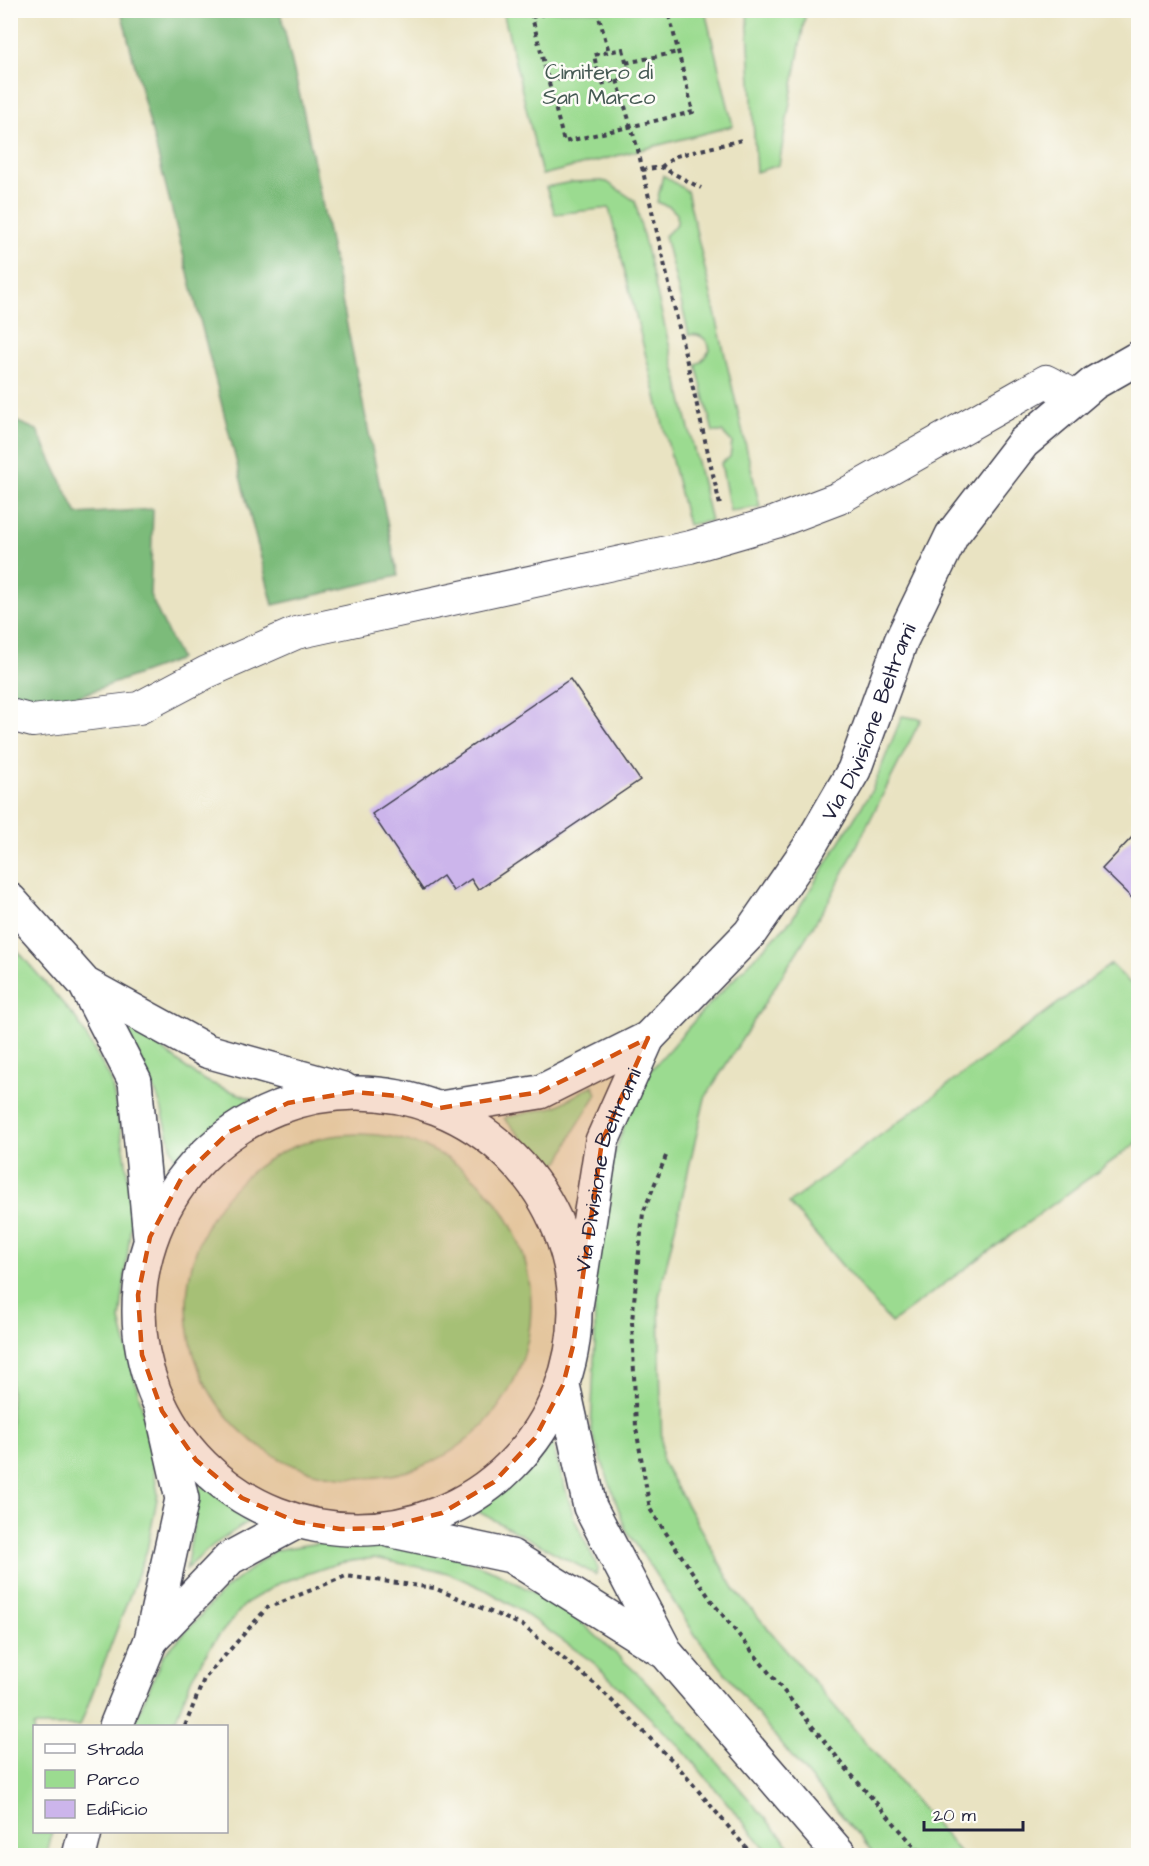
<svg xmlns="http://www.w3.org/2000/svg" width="1149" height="1866" font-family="'Architects Daughter',sans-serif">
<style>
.green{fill:#9bdb90;stroke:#5e7e66;stroke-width:1.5}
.forest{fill:#7cbb7a;stroke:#4f6e5a;stroke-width:1.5}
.building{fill:#ccb5eb}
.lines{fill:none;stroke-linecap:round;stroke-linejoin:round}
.minor-casing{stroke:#403f4f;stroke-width:34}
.tertiary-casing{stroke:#403f4f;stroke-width:36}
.primary-casing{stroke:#403f4f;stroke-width:36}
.path{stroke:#403f4f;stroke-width:4;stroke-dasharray:4.5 4.5;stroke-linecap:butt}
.minor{stroke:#fff;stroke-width:32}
.tertiary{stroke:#fff;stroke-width:33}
.primary{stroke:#fff;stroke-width:33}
.marked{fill:#d45411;fill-opacity:0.2;stroke:#d45411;stroke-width:4.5;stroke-dasharray:12 8;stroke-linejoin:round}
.labels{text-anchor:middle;stroke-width:5;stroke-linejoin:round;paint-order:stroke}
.park-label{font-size:22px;fill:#465a54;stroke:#fdfcf7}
.street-label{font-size:22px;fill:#22223b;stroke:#fdfcf7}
</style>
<rect width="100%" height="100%" fill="#fdfcf7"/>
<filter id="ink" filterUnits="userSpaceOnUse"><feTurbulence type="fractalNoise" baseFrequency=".0167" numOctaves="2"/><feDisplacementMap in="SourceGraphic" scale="12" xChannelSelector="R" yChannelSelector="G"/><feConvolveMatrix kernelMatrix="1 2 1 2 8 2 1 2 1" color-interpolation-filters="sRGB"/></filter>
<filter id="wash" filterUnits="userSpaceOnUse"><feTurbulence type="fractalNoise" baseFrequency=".008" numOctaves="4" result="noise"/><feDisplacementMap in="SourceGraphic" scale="24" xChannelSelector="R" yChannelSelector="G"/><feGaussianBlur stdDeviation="1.35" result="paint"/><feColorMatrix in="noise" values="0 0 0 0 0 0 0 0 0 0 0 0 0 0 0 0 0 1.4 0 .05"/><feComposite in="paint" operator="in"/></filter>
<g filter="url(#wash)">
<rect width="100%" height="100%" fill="#e9e3c2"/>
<!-- green -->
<path class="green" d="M503 11H705L733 126 542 175Z
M747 11H806L779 165 756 172Z
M663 175 687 191 760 507 730 511 721 463 730 457 732 442 722 432H713L696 364 701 362 710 350C708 339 700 333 689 335L665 236 677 224V214L670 207 657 202Z
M601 181 607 182 635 201 711 521 688 525 609 208 555 214 546 187 572 182Z
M902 716 921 719 829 901 705 1098 659 1297 662 1461 735 1590 962 1855H875L782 1745 696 1636 625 1528 591 1430 595 1341 594 1286 600 1198 637 1086 702 1012 792 919 872 790Z
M11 943 77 1020 111 1080 125 1154 132 1215 120 1320 142 1407 158 1494 147 1550 80 1726H34V1832H52L47 1855H11Z
M1111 964 1138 991V1142L891 1323 789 1203Z
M127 1030C147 1032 180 1066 201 1078 216 1087 236 1092 252 1099L226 1115 177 1164C167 1140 166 1114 155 1091 146 1070 135 1051 127 1030Z
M593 1085 597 1094 575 1129 560 1161 548 1168 504 1118 557 1106Z
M187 1306a172 172 0 1 1 344 0a172 172 0 1 1-344 0Z
M551 1440 574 1518 598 1568 596 1575 473 1509 529 1466Z
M202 1477 236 1501 261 1513 212 1546 186 1569Z
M331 1541H369L443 1552 496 1572 570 1612 638 1674 675 1713 797 1855H771L681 1748 594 1663 518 1609 488 1591 448 1573 374 1558 339 1563 280 1583 246 1603 213 1643 192 1677 173 1726H133L163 1656 226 1588 275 1550Z"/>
<!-- forest -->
<path class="forest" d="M121 11H280L304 114 398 576 273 605Z
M11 419 37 430 77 514 153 509 150 595 180 659 41 710 11 712Z"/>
<g id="blocks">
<!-- building -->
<path class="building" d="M570 679 640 780 478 890 471 879 453 891 443 876 423 890 372 814Z
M1138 831V904L1102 869Z"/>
</g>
</g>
<g filter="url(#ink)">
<use href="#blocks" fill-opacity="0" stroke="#403f4f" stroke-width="1.5"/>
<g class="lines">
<defs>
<path id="minor" d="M10 715 33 721 139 708 207 672 296 633 690 547 776 522 839 498 1046 381 1077 397"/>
<g id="tertiary">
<path id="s1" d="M440 1108 540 1092 648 1038 750 933 808 849 854 770 901 641 952 535 1023 443 1094 383 1138 358"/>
<path id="s2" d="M576 1307 602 1141 648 1038"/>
<path d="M151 1640 230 1558 297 1522"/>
<path d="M116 1726 151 1640 182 1499 162 1411"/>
<path d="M79 1856 85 1832"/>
</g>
<path id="primary" d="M10 900 85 984 135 1081 150 1237
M85 984 207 1051 343 1089
M139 1311a218 218 0 1 1 436 0a218 218 0 1 1-436 0Z
M563 1385 590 1507 667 1654 841 1856
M388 1530 511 1556 666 1653"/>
</defs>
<!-- minor casing -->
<use href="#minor" class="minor-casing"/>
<!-- tertiary casing -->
<use href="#tertiary" class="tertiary-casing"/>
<!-- primary casing -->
<use href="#primary" class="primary-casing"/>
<!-- path -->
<path class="path" d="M562 10 532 17 564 142 693 112 668 10
M597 10 609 52
M623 49 630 77 600 84 594 55Z
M626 63 678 52
M617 80 638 150 720 505
M548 81 597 70
M661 167 676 156 742 140
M642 170 661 167 701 188
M666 1156 643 1213 632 1321 636 1428 650 1509 713 1603 849 1772 923 1856
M185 1726 204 1679 267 1608 346 1576 434 1588 522 1625 596 1685 675 1763 753 1856"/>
<!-- minor -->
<use href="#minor" class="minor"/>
<!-- tertiary -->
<use href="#tertiary" class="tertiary"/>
<!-- primary -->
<use href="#primary" class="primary"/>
</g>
</g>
<!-- marked area -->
<path class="marked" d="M648 1038 602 1141 573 1346 563 1385 535 1438 494 1482 442 1513 383 1528 340 1529 297 1522 242 1498 196 1460 162 1411 142 1355 138 1295 150 1237 181 1179 229 1132 288 1103 353 1092 398 1096 440 1108 540 1092Z"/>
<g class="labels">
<!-- park labels -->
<g class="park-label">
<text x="599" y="79">Cimitero di<tspan x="599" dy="25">San Marco</tspan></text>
</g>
<!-- street labels -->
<g class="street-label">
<text dy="8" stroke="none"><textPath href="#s1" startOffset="612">Via Divisione Beltrami</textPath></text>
<text dy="8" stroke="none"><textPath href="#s2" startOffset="141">Via Divisione Beltrami</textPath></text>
</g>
</g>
<!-- margin -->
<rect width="1149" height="1866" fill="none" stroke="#fdfcf7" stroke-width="36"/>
<!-- legend -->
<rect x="33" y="1725" width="195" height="108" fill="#fdfcf7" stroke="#a5a5ac" stroke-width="1.5"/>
<rect x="45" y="1744" width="30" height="9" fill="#ffffff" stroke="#a5a5ac" stroke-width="1.5"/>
<text x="87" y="1755" font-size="18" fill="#22223b">Strada</text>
<rect x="45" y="1770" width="30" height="18" fill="#9bdb90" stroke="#a5a5ac" stroke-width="1.5"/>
<text x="87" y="1785" font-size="18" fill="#22223b">Parco</text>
<rect x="45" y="1800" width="30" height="18" fill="#ccb5eb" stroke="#a5a5ac" stroke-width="1.5"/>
<text x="87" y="1815" font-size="18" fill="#22223b">Edificio</text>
<!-- scale -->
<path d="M924 1821v9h99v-9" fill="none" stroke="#22223b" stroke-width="3"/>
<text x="933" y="1821" font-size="18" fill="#22223b" stroke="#fdfcf7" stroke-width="4.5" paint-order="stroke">20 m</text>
</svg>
